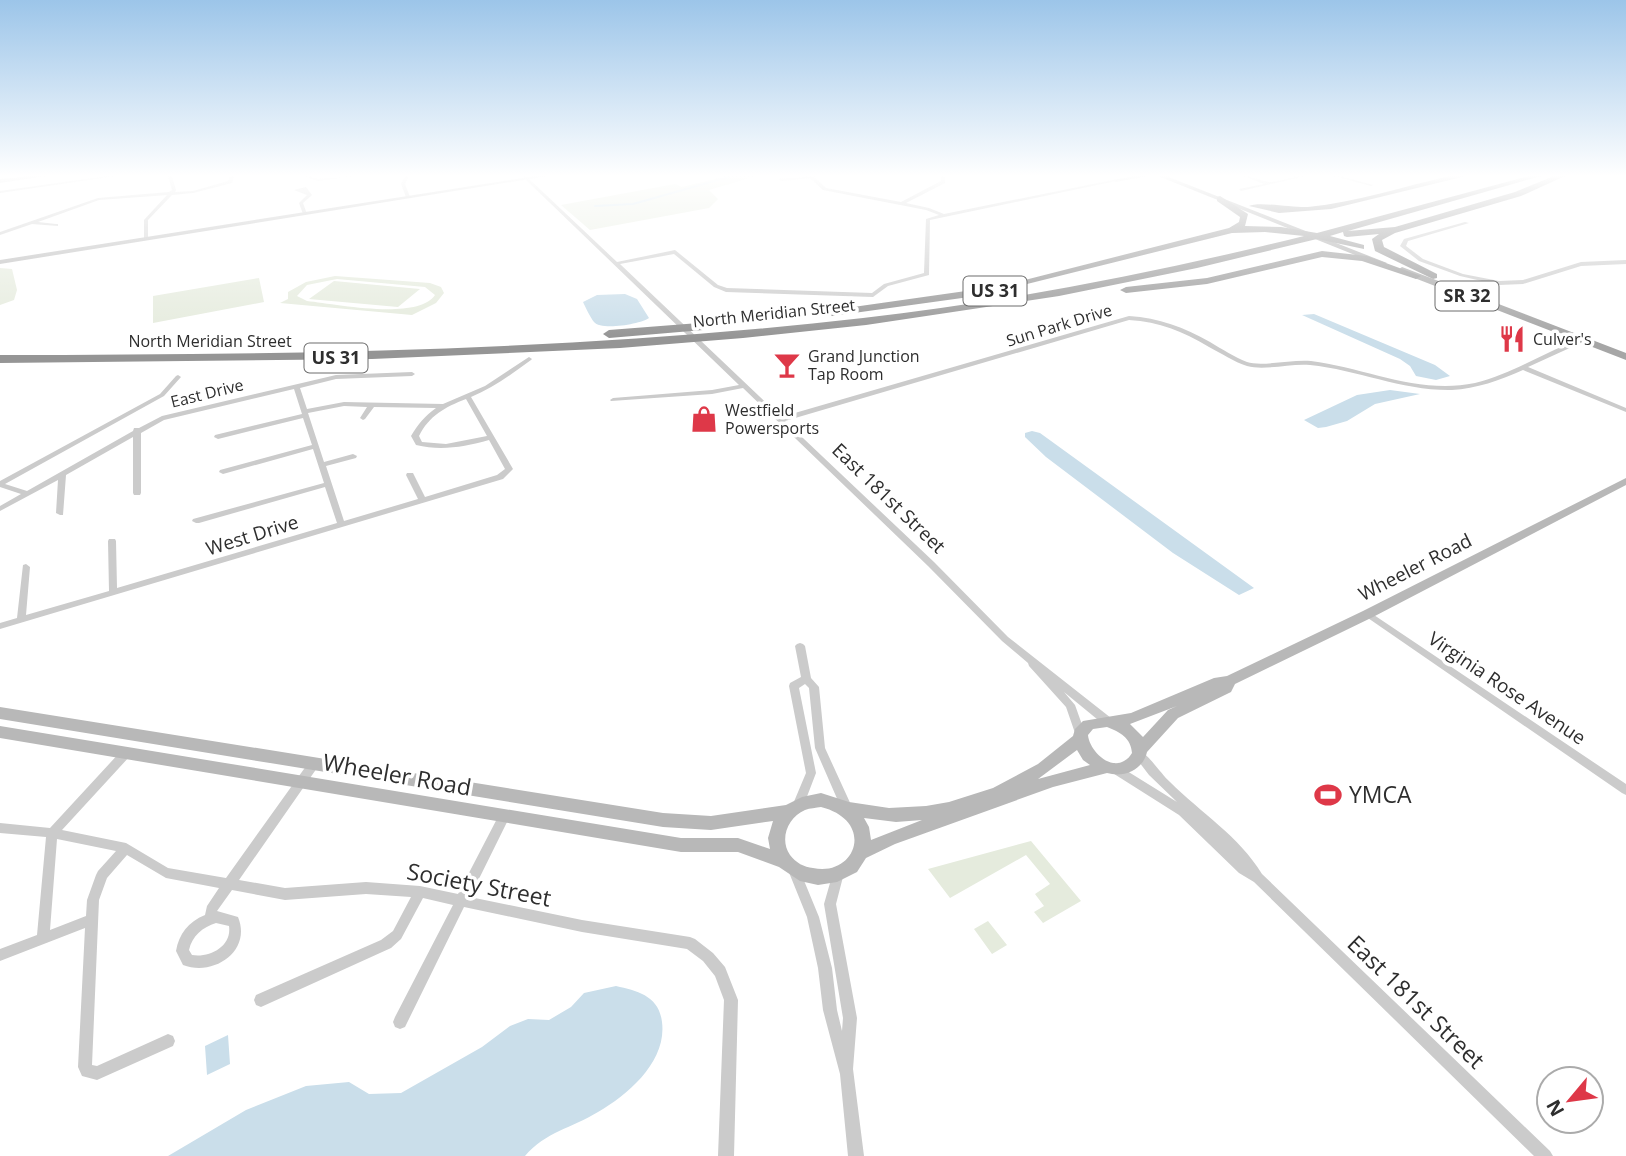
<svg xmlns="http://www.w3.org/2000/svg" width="1626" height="1156" font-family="'Open Sans',sans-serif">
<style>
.green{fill:#e5ebdd;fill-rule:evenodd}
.water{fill:#cadeea}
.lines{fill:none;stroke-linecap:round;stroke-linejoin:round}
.stream{stroke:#cadeea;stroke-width:2}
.street{fill:#cbcbcb;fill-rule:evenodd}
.secondary{fill:#b8b8b8;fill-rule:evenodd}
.primary{fill:#a6a6a6;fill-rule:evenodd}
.highway{fill:#959595;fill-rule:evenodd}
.labels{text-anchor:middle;stroke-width:7;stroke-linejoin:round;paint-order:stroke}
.far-street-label{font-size:16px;fill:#2e2e2e;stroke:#fff}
.far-poi-label{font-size:16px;fill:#2e2e2e;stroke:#fff;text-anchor:start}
.shield{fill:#fff;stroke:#6d6d6d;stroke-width:2}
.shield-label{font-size:18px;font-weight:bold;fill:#2e2e2e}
.street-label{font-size:19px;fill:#2e2e2e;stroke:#fff}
.near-street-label{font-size:23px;fill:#2e2e2e;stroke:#fff}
.near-poi-label{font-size:23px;fill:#2e2e2e;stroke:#fff;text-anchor:start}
</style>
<rect width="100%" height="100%" fill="#fff"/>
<!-- green -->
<path class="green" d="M727 176H756L709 190 718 199 709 208 590 230 561 205 675 184 682 187Z
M0 268 12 269 17 290 14 300 0 305Z
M335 276 430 283 441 287 444 293 436 303 412 315 280 303 288 299V292L306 282ZM337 279 425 287 435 295C418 321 335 304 307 301L297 296 307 285Z
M259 278 264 302 153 323V296Z
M334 281 420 289 398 307 309 299Z
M1031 841 1081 901 1043 923 1034 912 1044 906 1035 894 1050 884 1026 855 950 898 928 869Z
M988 921 1007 945 992 954 974 929Z"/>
<!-- water -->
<path class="water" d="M625 294 637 299 649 318C641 324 601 331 594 322 590 317 586 308 583 302L597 295Z
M1314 314 1435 365 1450 376 1436 380 1416 376 1410 366 1400 359 1302 315Z
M1390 390 1420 394 1375 404 1347 421 1326 427 1318 428 1304 420 1357 395Z
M1032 431 1040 433 1254 588 1239 595 1173 553 1046 457 1025 437V433Z
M616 986C638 991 659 996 662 1022 667 1061 629 1094 598 1112 572 1128 545 1132 525 1156H168L246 1110 306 1086 349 1082 369 1094 401 1093 482 1047 510 1026 528 1019 549 1020 571 1007 584 993Z
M228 1035 230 1064 207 1075 205 1046Z"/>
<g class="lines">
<!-- stream -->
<path class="stream" d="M595 206 633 204 732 176"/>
<!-- street -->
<path class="street" d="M107 176H116L0 193V191Z
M168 176H172L176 190 175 192 193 191 228 181 230 176H234L232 183 193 193 172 195 148 220V240L144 239V220L167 195 99 200 38 222 56 224H58V226L32 224 0 235V232L98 198 169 192 172 190Z
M303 176H309L318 179 354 176 318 181Z
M405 176H409L405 184 410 197 408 198 406 197 401 184Z
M522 176H526L617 262 675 250 718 285 727 288 872 293 884 284 924 273 926 219 939 215 926 210 823 190 810 178 781 181 779 179 816 176 814 177 826 188 901 202 941 181V176H945V183L906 203 929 208 944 214 1118 179 1116 181 930 220 929 275 888 286 873 297 726 292 714 287 674 254 620 264 781 417 1129 316C1159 318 1184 327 1210 342 1222 349 1234 357 1247 362 1262 367 1293 359 1311 361 1366 368 1419 395 1475 383 1513 374 1546 351 1583 338L1586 340 1585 341 1528 367 1626 408V412L1523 370C1500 380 1476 389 1452 390 1403 391 1358 370 1310 365 1291 363 1265 371 1247 366 1234 362 1221 353 1209 347 1182 331 1160 322 1129 320L785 421 934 562 1008 637 1111 718 1112 721 1111 724 1107 725 1103 724 1064 692 1075 705 1085 733 1084 736 1080 737 1076 736 1075 733 1066 707 1029 666 1028 663 1002 641 928 566 743 388 712 394 611 401 610 400 613 398 712 390 739 385Z
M1243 176C1253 176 1262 182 1271 182 1283 181 1294 175 1306 176L1241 191 1239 189 1264 184Z
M1334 176H1340L1373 185 1371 186Z
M306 187 312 195 303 203 307 214 305 215 303 214 299 203 307 195 294 190Z
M1465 222 1469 223 1408 241 1406 246 1423 259 1463 274 1499 281 1523 280 1581 262 1626 260V264L1581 266 1523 284 1499 285 1460 276 1419 261 1400 246 1404 239Z
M529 357 532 359 531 360C512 374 493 388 471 397L513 469 503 479 0 629V623L17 618 23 565 26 564 30 567 26 615 109 591 108 541 109 539H115L116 541 117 588 337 523 325 487 199 523H196L192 521 193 519 324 483 313 449 223 474 219 472 220 470 312 445 303 418 218 439 214 437 215 435 302 414 294 389 164 420 141 433V493L140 495H134L133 493V437L66 475 63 515H60L56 513 58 480 0 511V506L21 494 0 487V481L160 394 176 376 178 375 181 377 164 396 5 484 27 491 133 431 134 428H139L162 416 336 375 412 372 415 374 412 376 336 379 300 388 307 409 344 402 443 404 485 386ZM466 399 487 436 446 444 422 442 419 436C429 416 445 407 466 399ZM344 406 367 407 360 418 363 420 365 419 374 407 436 408C425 416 418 424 411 436L416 445C441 451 464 447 489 440L505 469 497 475 425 497 413 473H407L406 475 418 499 344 521 326 466 356 458 357 456 353 454 324 462 308 413Z
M1368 611 1626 784V795L1622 793 1365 616 1363 614Z
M800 643 803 644 805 646 811 678 819 687 825 748 852 807 850 810 846 812 842 810 815 748 809 688 805 684 799 688 816 773 803 807 799 809 795 807 793 804 806 773 789 686 790 683 801 677 795 646 797 644Z
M126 749 130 750 131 753 130 756 62 830 126 843 168 868 226 878 309 762 313 761 317 762 318 765 317 768 239 880 285 888 366 882 420 886 458 894 500 813 504 811 508 813 510 816 470 897 582 920 690 937 695 939 713 953 725 967 738 1000 734 1156H718L724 1000 715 976 703 961 687 949 582 932 464 907 405 1027 400 1029 395 1027 393 1022 395 1017 453 905 423 898 401 939 391 948 261 1007 256 1005 254 1000 256 995 381 940 393 931 411 897 366 894 285 900 232 890 217 911 238 917C252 951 214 977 183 965L176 951C179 934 188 922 205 915L207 906 219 888 166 878 127 855 107 878 99 900 92 1065 97 1066 168 1034 173 1036 175 1041 173 1046 97 1080 82 1076 78 1067 85 928 0 961V949L37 935 46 837 0 833V823L50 828 122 750ZM57 839 116 851 98 871 96 875 87 900 86 916 50 930ZM216 923 229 926C232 946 210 958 192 955L189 950C192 936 203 927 216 923Z
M1140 751C1149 755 1161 774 1170 782 1201 813 1239 836 1262 874L1550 1151 1553 1156H1534L1254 882 1239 873 1179 815 1111 772 1110 769 1111 766 1115 765 1119 766 1177 802 1149 775 1136 758 1135 755 1136 752Z
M794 865 798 866 819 917 832 968 837 1010 842 1031 843 1018 824 904 834 869 838 868 842 869 844 873 836 904 857 1018 853 1069 864 1156H848L840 1074 823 1010 818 968 807 917 788 870 790 866Z"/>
<!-- secondary -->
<path class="secondary" d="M30 176H46L0 183V179Z
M535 176H548L0 264V260Z
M1134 176H1148L1116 182 1113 180Z
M1626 478V485L1373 617 1235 684 1231 692 1178 718 1147 752C1143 770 1124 778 1107 773L1053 787 895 844 866 858 857 872 837 882 818 885 800 881 779 867 738 852H681L0 738V726L681 838H738L770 849 768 838 773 821 711 830 663 827 0 719V707L663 813 711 816 786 805 802 797 821 793 849 802 889 808 926 806 949 802 993 788 1038 764 1073 736 1075 729 1083 721 1131 713 1214 678 1227 676 1363 611ZM1177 706 1168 710 1143 737 1130 724ZM1107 727C1120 732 1131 738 1132 753 1130 756 1128 759 1124 761 1108 770 1089 749 1088 735L1093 729ZM1077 750 1083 760 1090 765 1038 779ZM821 807C876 821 856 877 813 868 804 867 796 863 790 855 779 839 788 817 805 810 810 808 816 808 821 807ZM864 818 896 822 922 820 871 840 869 827Z"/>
<!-- primary -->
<path class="primary" d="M1158 176H1166L1387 263 1380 265Z
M1402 267 1626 353V360L1399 272 1398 270Z"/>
<!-- highway -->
<path class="highway" d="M1451 176H1466L1331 209 1279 213 1249 206C1258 201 1294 208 1308 207 1357 202 1404 186 1451 176Z
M1529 176H1541L1348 231 1395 227 1515 192 1554 176H1565L1521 196 1395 233 1382 240 1384 247 1437 274V278L1433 279 1375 251 1372 239 1379 234 1347 237 1344 236 1343 232 1330 236 1364 245V249L1317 239 1197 268 1059 296 866 325 743 338 620 348 372 359 0 363V355C288 355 576 351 863 318 1012 301 1159 272 1304 236L1265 232 1232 233 1023 285V289L1019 290 832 316 826 313 832 310 1001 286 1229 228 1239 222 1240 217 1217 201V197L1220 196 1248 214 1245 226 1281 227 1317 233Z
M1322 251 1367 256 1421 276 1416 279 1362 261 1322 257 1207 284 1126 293 1120 290 1126 287 1207 278Z
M699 323 705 327 703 330 609 338 603 334 609 330Z"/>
</g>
<!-- sky -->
<linearGradient id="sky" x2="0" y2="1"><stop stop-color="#9cc5e9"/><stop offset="0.52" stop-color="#fff"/><stop offset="1" stop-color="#fff" stop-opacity="0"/></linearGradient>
<rect width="1626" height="338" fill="url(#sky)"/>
<!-- icons -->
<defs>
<symbol id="restaurant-bare" viewBox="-9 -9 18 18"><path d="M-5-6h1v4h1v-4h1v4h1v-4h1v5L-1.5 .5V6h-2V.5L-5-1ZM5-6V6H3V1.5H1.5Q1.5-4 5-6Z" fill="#de3848" stroke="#fff" stroke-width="2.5" paint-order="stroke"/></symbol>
<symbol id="bar-bare" viewBox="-9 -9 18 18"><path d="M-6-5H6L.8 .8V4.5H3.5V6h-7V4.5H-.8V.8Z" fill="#de3848" stroke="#fff" stroke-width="2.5" paint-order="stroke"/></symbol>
<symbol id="shop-bare" viewBox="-9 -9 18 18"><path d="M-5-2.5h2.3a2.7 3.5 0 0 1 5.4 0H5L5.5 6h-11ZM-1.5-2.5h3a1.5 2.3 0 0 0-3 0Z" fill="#de3848" stroke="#fff" stroke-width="2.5" paint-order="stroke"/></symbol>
<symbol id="stadium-bare" viewBox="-9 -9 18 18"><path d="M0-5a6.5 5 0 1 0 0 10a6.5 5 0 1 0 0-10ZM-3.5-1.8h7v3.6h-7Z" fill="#de3848" stroke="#fff" stroke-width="2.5" paint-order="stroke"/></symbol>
</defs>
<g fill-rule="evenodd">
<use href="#restaurant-bare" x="1493" y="320" width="38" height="38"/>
<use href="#bar-bare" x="768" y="346" width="38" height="38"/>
<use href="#shop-bare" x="685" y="400" width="38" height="38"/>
<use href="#stadium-bare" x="1309" y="776" width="38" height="38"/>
</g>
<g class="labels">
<!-- far-street labels -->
<g class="far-street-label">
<text transform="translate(774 313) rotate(-6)" y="6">North Meridian Street</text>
<text transform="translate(1059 325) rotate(-17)" y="6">Sun Park Drive</text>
<text x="210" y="347">North Meridian Street</text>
<text transform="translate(207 393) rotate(-14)" y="6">East Drive</text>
</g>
<!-- far-poi labels -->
<g class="far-poi-label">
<text x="1533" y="345">Culver's</text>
<text x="808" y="362">Grand Junction<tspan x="808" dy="18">Tap Room</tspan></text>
<text x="725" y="416">Westfield<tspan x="725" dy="18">Powersports</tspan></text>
</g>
<!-- shield labels -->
<g class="shield">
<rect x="963.5" y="276.5" width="63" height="29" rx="5"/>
<rect x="1435.5" y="281.5" width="63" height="29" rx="5"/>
<rect x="304.5" y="343.5" width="63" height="29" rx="5"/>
</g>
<g class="shield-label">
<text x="995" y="297">US 31</text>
<text x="1467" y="302">SR 32</text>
<text x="336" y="364">US 31</text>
</g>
<!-- street labels -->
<g class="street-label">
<text transform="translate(889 498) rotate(44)" y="7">East 181st Street</text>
<text transform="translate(252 535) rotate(-17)" y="7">West Drive</text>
<text transform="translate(1415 567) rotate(-27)" y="7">Wheeler Road</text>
<text transform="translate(1507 688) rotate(34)" y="7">Virginia Rose Avenue</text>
</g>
<!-- near-street labels -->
<g class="near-street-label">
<text transform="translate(397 775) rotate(10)" y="8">Wheeler Road</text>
<text transform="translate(479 885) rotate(11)" y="8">Society Street</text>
<text transform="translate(1416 1002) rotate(44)" y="8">East 181st Street</text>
</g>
<!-- near-poi labels -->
<g class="near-poi-label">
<text x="1349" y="803">YMCA</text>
</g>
</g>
<!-- north arrow -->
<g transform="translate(1570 1100) rotate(241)"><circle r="33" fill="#ffffff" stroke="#ababab" stroke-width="2"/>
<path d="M0-5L12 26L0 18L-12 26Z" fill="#de3848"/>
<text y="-10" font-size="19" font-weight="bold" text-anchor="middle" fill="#2e2e2e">N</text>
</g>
</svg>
